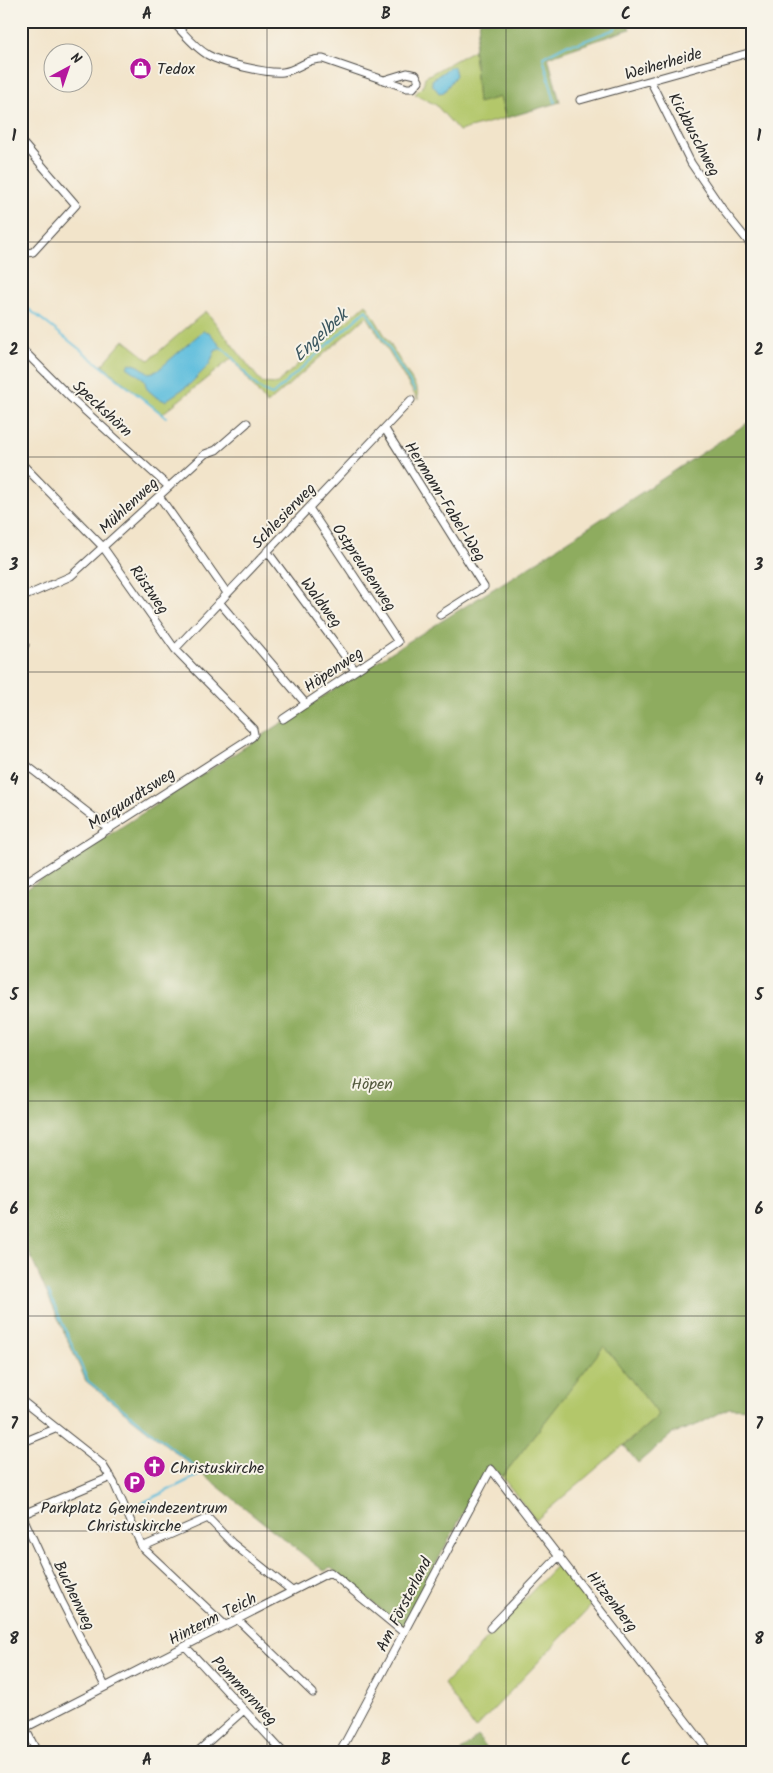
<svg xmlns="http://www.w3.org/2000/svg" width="773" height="1773" font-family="Kalam,sans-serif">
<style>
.green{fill:#b3c76b;stroke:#6f794b}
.forest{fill:#8eac5f;stroke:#5c6c45}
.water{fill:#5fbedd;stroke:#457484}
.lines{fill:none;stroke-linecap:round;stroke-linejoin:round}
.stream{stroke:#5fbedd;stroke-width:2}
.minor-casing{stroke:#494743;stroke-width:9}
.minor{stroke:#fff;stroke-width:7}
.grid{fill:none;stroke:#2b2b2b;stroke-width:1;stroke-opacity:0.55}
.labels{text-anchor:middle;stroke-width:4;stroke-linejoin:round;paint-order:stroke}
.street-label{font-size:16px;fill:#2b2b2b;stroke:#f7f3e8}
.poi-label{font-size:16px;fill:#2b2b2b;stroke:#f7f3e8;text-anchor:start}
.park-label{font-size:16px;fill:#545a3e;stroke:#f7f3e8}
.water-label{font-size:18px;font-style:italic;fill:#3b5760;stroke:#f7f3e8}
.neatline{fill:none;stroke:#2b2b2b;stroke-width:2}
.grid-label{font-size:16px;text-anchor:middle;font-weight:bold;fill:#2b2b2b}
</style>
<rect width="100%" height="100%" fill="#f7f3e8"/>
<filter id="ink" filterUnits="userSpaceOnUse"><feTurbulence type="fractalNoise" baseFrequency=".02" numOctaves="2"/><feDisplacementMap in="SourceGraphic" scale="10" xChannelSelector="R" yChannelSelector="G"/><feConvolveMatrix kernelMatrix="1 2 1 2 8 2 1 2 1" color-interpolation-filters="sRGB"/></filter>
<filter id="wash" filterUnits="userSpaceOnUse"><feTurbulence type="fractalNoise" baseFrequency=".0096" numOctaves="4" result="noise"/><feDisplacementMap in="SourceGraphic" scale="20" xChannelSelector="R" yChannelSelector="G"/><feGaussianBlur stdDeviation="1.12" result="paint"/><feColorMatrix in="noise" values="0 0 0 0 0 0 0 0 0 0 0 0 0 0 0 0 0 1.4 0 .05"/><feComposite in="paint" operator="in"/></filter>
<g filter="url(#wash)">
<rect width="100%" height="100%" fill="#f2e4ca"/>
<!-- green -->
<path class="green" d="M474 50 478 102 500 97 506 118 459 131 436 105 415 94 423 86 425 77Z
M366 304 417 389 418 400 367 316 267 404 232 358 162 414 102 365 124 340 149 360 206 311 262 383 276 384Z
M604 1345 659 1415 536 1520 502 1477Z
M559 1563 592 1605 475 1729 444 1684Z"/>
<!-- forest -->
<path class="forest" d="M480 21H626L630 29 548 57 560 102 506 118 500 97 478 103 474 50Z
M752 420V1409L729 1408 699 1424 672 1434 638 1463 624 1446 659 1415 604 1346 502 1477 489 1465 402 1627 331 1568 324 1571 86 1381 21 1235V892L379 660 522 571Z
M478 1736 489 1752H460Z"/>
<!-- water -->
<path class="water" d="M450 67H454L456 75 444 92 439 93 432 84V80Z
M203 331 209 332 222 348 215 351 209 365 189 385 165 401 156 397 147 389 144 379 127 367 130 363 139 366 149 373 157 371Z"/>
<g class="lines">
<!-- stream -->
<path class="stream" d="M555 102 543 57 568 44 579 43 615 29 617 21
M21 303 166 417
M222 348C240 361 251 389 272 395L366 310 415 391
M48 1291 88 1381 203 1473 132 1508"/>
</g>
</g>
<g filter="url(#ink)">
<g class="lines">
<defs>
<path id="minor" d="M172 21C183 32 194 47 208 55 222 63 268 74 283 72 298 70 307 58 323 59L407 88H413L419 81 416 75 407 73 384 80
M651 82 691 163 723 210 752 246
M580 100 752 52
M21 141 76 205 33 252 27 253 21 248
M21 348 72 399 169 487
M385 429 484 587 440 615
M21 463 103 547 175 649 253 729 254 734 252 737 21 885
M159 496 227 593
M267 551 355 670
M21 598 71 576 205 454 216 450 247 423
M219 602 306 704
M21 649 25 645
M175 649 411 400
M283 719 398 642 309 508
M21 761 109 829
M21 1400 102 1464 114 1483 142 1547 226 1626
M21 1443 55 1429
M21 1515 111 1477
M22 1515 61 1600 105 1686
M142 1547 208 1518 232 1543 292 1591
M238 1620 313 1693
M490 1628 560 1555
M186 1647 283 1752
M25 1728 37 1752
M21 1730 330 1572 403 1632
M197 1752 244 1710
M340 1752 491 1469 710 1752"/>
</defs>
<!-- minor casing -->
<use href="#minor" class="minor-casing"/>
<!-- minor -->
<use href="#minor" class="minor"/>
</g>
</g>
<!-- grid -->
<path class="grid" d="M267 21V1752M506 21V1752M21 242H752M21 457H752M21 672H752M21 886H752M21 1101H752M21 1316H752M21 1531H752"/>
<!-- icons -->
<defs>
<symbol id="shop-disc" viewBox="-11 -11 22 22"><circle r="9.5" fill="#b5179e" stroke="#f7f3e8"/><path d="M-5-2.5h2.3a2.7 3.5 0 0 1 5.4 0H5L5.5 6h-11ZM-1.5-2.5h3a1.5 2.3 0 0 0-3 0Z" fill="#fff"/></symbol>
<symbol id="church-disc" viewBox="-11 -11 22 22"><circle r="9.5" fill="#b5179e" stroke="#f7f3e8"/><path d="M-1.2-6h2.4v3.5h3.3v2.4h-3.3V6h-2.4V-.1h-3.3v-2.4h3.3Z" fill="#fff"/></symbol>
<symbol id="parking-disc" viewBox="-11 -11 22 22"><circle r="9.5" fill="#b5179e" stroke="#f7f3e8"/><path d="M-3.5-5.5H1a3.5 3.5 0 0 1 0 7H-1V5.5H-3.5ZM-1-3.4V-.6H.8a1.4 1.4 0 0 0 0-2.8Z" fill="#fff"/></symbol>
</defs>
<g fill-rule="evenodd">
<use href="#shop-disc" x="128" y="56" width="25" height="25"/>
<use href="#church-disc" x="142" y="1454" width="25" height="25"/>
<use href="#parking-disc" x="122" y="1470" width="25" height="25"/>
</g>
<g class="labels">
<!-- street labels -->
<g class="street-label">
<text transform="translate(663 63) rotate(-16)" y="6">Weiherheide</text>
<text transform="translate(695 134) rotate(62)" y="6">Kickbuschweg</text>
<text transform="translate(103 408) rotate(43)" y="6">Speckshörn</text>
<text transform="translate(446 501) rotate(58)" y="6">Hermann-Fabel-Weg</text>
<text transform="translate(128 505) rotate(-43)" y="6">Mühlenweg</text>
<text transform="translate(283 515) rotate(-46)" y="6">Schlesierweg</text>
<text transform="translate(365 567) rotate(56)" y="6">Ostpreußenweg</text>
<text transform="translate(150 589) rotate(55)" y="6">Rüstweg</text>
<text transform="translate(322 602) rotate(53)" y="6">Waldweg</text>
<text transform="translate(333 669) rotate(-34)" y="6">Höpenweg</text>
<text transform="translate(131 798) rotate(-33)" y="6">Marquardtsweg</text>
<text transform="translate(75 1595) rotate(64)" y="6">Buchenweg</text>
<text transform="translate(613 1601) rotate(52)" y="6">Hitzenberg</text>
<text transform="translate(403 1604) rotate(-63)" y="6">Am Försterland</text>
<text transform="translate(212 1618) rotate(-27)" y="6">Hinterm Teich</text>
<text transform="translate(245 1690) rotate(47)" y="6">Pommernweg</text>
</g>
<!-- poi labels -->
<g class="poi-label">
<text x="157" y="74">Tedox</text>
<text x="170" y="1473">Christuskirche</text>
<text x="134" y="1513" text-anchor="middle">Parkplatz Gemeindezentrum<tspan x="134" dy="18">Christuskirche</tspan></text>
</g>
<!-- park labels -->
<g class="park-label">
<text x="372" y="1089">Höpen</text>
</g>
<!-- water labels -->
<g class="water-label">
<text transform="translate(320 335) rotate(-43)" y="6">Engelbek</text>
</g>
</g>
<!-- margin -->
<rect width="773" height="1773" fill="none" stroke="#f7f3e8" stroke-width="55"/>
<!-- north arrow -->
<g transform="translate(68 68) rotate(40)"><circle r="24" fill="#f7f3e8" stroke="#a5a39c"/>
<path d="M0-4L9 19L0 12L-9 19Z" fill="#b5179e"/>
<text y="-8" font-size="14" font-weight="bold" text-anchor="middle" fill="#2b2b2b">N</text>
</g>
<rect x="28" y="28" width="718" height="1718" class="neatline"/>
<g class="grid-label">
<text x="147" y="19">A</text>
<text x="386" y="19">B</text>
<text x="626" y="19">C</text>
<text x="14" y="141">1</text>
<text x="759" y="141">1</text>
<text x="14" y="355">2</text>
<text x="759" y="355">2</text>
<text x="14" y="570">3</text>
<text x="759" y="570">3</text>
<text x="14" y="785">4</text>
<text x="759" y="785">4</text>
<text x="14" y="1000">5</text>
<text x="759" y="1000">5</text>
<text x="14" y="1214">6</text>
<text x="759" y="1214">6</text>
<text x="14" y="1429">7</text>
<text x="759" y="1429">7</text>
<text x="14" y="1644">8</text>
<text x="759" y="1644">8</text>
<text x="147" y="1765">A</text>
<text x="386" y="1765">B</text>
<text x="626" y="1765">C</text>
</g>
</svg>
